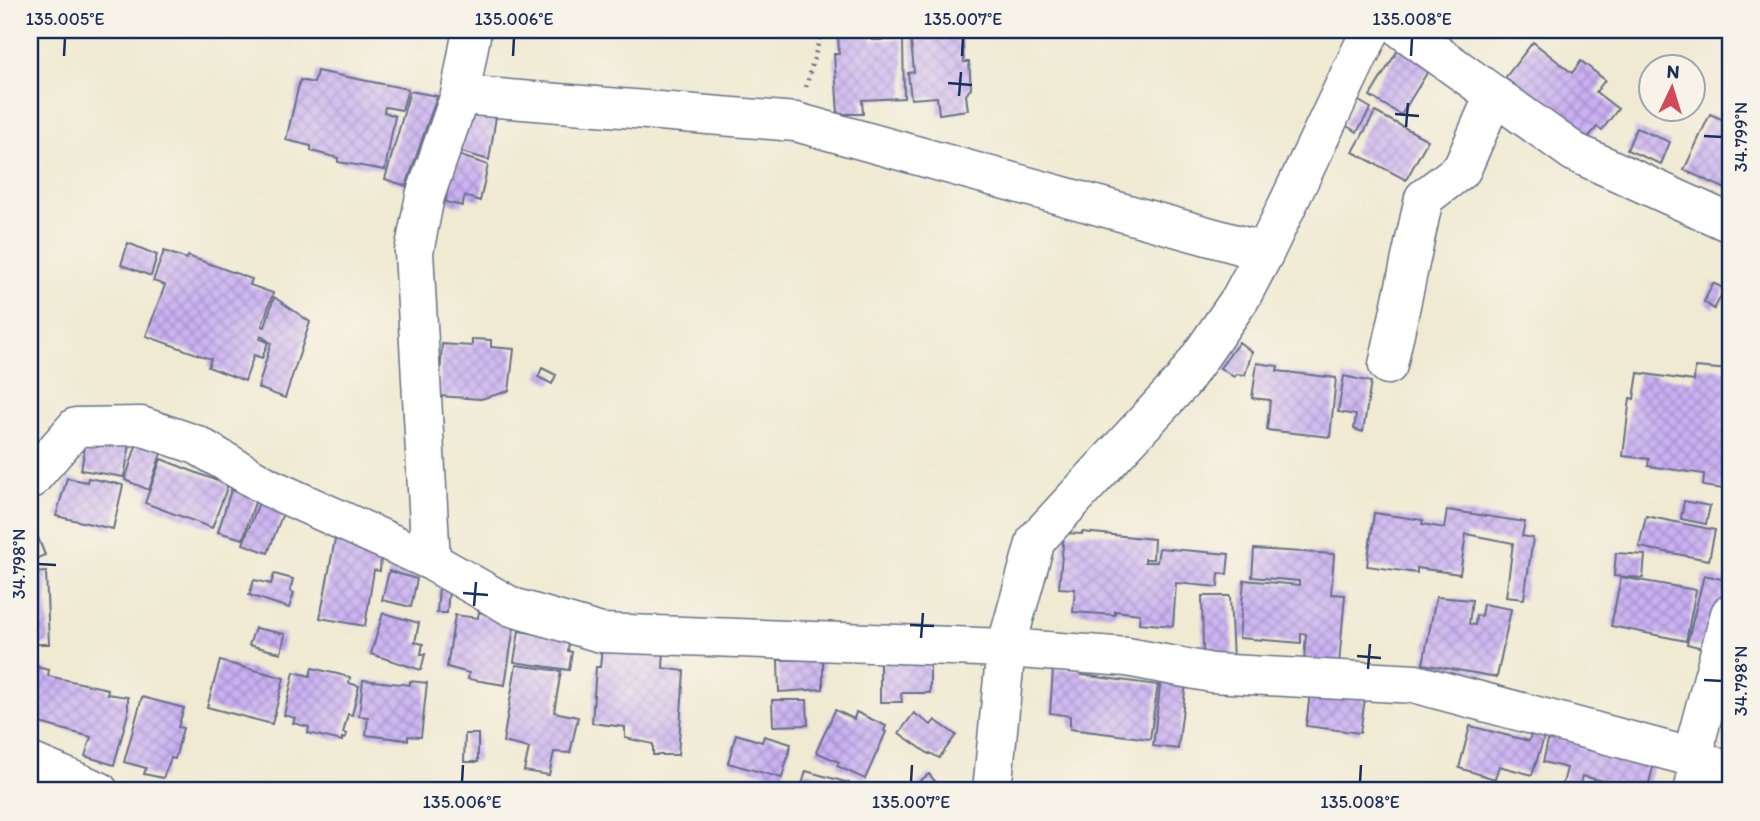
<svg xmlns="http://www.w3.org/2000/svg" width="1760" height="821" font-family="Itim,sans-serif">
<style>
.building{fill:url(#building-cross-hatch)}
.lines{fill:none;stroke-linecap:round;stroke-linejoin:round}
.minor-casing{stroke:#667087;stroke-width:41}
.path{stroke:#667087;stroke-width:4.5;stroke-dasharray:2 5;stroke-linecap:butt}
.minor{stroke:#fff;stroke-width:38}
.ticks{fill:none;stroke:#1b2f5e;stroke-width:2.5}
.neatline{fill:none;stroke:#1b2f5e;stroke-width:2.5}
.ticks-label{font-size:18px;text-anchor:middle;fill:#1b2f5e}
</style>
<defs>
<pattern id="building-cross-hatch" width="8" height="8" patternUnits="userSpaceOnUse" patternTransform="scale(1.75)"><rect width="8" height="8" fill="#cab0f3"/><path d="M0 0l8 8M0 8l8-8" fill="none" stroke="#a390c8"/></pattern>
</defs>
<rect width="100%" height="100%" fill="#f7f3e8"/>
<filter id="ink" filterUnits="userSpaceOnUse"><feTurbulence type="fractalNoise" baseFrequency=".0143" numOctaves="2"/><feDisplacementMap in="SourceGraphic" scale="14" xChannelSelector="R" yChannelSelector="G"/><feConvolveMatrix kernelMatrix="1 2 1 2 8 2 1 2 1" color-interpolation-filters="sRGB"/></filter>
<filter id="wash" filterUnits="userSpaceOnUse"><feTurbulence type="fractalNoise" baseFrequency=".00686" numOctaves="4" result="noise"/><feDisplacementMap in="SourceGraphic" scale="28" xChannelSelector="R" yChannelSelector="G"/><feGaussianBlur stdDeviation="1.57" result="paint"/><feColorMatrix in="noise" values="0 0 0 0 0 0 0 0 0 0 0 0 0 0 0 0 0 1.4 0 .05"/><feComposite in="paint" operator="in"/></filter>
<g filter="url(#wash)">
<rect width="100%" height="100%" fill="#f0ead2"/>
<g id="blocks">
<!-- building -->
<path class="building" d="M184 30H216L220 31 216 40Z
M910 30H962L964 62H969L971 88 966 95 968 110 939 114 937 97 911 99 908 73 914 72Z
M872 34V40L903 39 904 98 862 100 863 114H838L834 54H839L838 35Z
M1533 42 1572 73 1581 61 1605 80 1596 92 1618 109 1602 130 1597 127 1586 140 1505 78Z
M1401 45 1432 65 1401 115 1370 96Z
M317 71 408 89 402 110 385 107 384 112 395 116 385 170 338 162V158L311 151V146L286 140 300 80 314 83Z
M410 91 437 96 406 186 385 179Z
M1357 100 1371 108 1357 132 1343 124Z
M1375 112 1428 140 1406 180 1353 152Z
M1710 114 1730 123V191L1684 170Z
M468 115 496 117 489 160 458 151Z
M1636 128 1670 142 1661 164 1627 150Z
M458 155 488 165 480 201 465 196 462 206 446 202 447 189Z
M128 243 157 255 151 276 121 265Z
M164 251 187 259 188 256 252 279 250 285 273 293 262 326 265 327 274 297 310 322 285 398 258 388 271 343 261 336 260 339 268 342 262 358 254 355 245 381 208 367 211 359 146 336 165 285 153 281Z
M1713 283 1725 289 1714 309 1704 302Z
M472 339 491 340V347L514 349 509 391 481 399 439 396 442 344 472 346Z
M1239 342 1252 352 1245 375 1237 374 1234 377 1220 368Z
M1257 363 1278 366 1277 371 1336 378 1330 437 1267 430 1270 400 1252 398Z
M1695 367 1730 370V490L1703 486 1704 474 1648 466 1649 459 1623 456 1630 398 1634 399 1638 373 1694 381Z
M542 368 556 375 552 384 538 377Z
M1344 376 1371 382 1363 432 1354 429 1356 415 1338 412Z
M86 441 130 444 124 477 81 470Z
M137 443 162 450 149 490 125 480Z
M161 459 228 485 212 528 145 503Z
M67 478 87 482 88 478 123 485 113 529 56 516Z
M231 490 256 499 243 539 218 532Z
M1684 501 1710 506 1706 524 1681 519Z
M259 502 284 510 268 553 243 544Z
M1447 510 1525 522 1522 536 1533 538 1524 599 1506 597 1513 543 1466 534 1460 574 1417 568V573L1367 566 1374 513 1423 520 1422 524 1444 528Z
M1646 516 1715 530 1709 560 1639 547Z
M30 518 45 555 30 561Z
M1082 532 1154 539 1153 559H1145V562H1157L1159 548 1229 554 1227 574 1219 573 1218 587 1176 583 1173 626 1139 623 1140 614 1115 611V615L1073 612 1075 589 1059 588 1064 533 1082 534Z
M335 539 359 543 381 558 380 571 374 570 365 626 320 618Z
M1254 549 1334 554 1331 594 1345 595 1339 664 1304 661 1306 634 1301 633V643L1239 638 1244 580 1299 585V581L1252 577Z
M1616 553 1645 555 1643 578 1614 576Z
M389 571 417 579 411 607 382 600Z
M46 572 49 644H30V573Z
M274 574 293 579 290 591 294 593 289 608 249 595 254 580 271 584Z
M1704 575 1730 581V601L1718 652 1687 644Z
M1621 577 1696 590 1686 641 1611 626Z
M439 586 449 588 447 613H437Z
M1202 596H1230L1233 660 1203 654Z
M1436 597 1472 600 1469 624 1475 625 1476 615 1481 616 1483 604 1511 609 1497 677 1423 664Z
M479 612 515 620 505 685 468 679 469 673 447 667 455 615 478 618Z
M383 613 419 623 415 642 423 644 421 654H425L421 670 371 654Z
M255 628 285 634 281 653 249 645Z
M519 631 569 639 568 651 572 652 569 670 514 662Z
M602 647 664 651 663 668 684 671 678 755H653V744L625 738V727L592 723 596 667H600Z
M823 659V689L779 692 778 660Z
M880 660H930V693H901L902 702H880Z
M220 661 284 678 272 724 207 707Z
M516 665 561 671 554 712 578 717 570 753 554 752 549 775 524 771 529 748 503 742Z
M32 666 49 670 48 676 108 689 107 694 128 697V713L114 765 85 756 91 737 36 722 35 728 30 726V674Z
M312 668 350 677 349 683 359 686 352 715 348 714 343 733 347 734 345 739 342 738V741L308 733 309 727 293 723 295 718 284 715 294 672 310 676Z
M1053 669 1082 670V675L1158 685 1150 739 1070 729V716L1050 713Z
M1161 679 1186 683 1178 749 1153 746Z
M363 680 410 685V681L427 683 421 737 408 736V740L366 735 368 717 359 716Z
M1310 693 1365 699 1360 733 1306 726Z
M142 697 184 708 178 727 183 728 175 759 171 758 163 778 144 774 146 768 124 762Z
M772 700H807L808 725 773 726Z
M835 710 854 719 856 712 886 726 884 731 886 732 865 779 837 766 839 762 816 752Z
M914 713 931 725 935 720 956 735 939 758 930 753 929 754 899 733Z
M1470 726 1529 741 1531 734 1544 738 1532 775 1499 766 1495 779 1459 768Z
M465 734H478V762H464Z
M736 734 762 742 764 736 791 744 782 778 728 763Z
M1549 736 1654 763 1647 791 1582 776 1578 791H1561L1567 768 1543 762Z
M806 771 849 783 847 791H800Z
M929 774 943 791H922L916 784Z"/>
</g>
</g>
<g filter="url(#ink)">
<use href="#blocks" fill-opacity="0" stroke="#667087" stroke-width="2"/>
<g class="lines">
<defs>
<path id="minor" d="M1403 30 1574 152 1730 223
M460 95 796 122 1265 252
M1388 365 1424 198 1462 169 1494 95
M30 480 76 427 141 426 197 445 268 487 431 561 512 607 601 633 1006 648 1127 657 1212 673 1416 684 1695 758 1730 773
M431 561 414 252 425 196 460 95 472 30
M30 762 99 791
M992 791 1006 648 1036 540 1183 381 1240 299 1265 252 1371 30
M1693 791C1699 774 1696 756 1697 737L1730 614"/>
</defs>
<!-- minor casing -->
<use href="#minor" class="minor-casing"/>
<!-- path -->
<path class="path" d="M806 87 822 30"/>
<!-- minor -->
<use href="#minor" class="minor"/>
</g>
</g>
<!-- ticks -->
<path class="ticks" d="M64 56 65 38M513 56 514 38M962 56 963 38M1411 56 1412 38M948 83 972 85M959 96 961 72M1395 114 1419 116M1406 127 1408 103M1704 136 1722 137M38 564 56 565M463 593 488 595M474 606 476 582M910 625 934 626M921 638 923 613M1357 656 1381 658M1368 669 1370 644M1704 680 1722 681M462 782 463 765M911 782 912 765M1360 782 1361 765"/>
<!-- margin -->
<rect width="1760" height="821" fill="none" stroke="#f7f3e8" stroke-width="77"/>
<!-- north arrow -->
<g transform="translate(1672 88) rotate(4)"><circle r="33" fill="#f7f3e8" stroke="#9fa5b1" stroke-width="2"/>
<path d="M0-5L12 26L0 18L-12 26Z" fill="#d1495b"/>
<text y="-10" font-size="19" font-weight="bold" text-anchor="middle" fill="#1b2f5e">N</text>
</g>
<rect x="38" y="38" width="1684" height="744" class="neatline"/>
<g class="ticks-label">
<text x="65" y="25">135.005°E</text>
<text x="514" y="25">135.006°E</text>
<text x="963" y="25">135.007°E</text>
<text x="1412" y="25">135.008°E</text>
<text transform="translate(1741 137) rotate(-90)" y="6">34.799°N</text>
<text transform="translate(19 564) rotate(-90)" y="6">34.798°N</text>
<text transform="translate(1741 681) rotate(-90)" y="6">34.798°N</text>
<text x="462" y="808">135.006°E</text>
<text x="911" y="808">135.007°E</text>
<text x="1360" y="808">135.008°E</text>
</g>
</svg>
